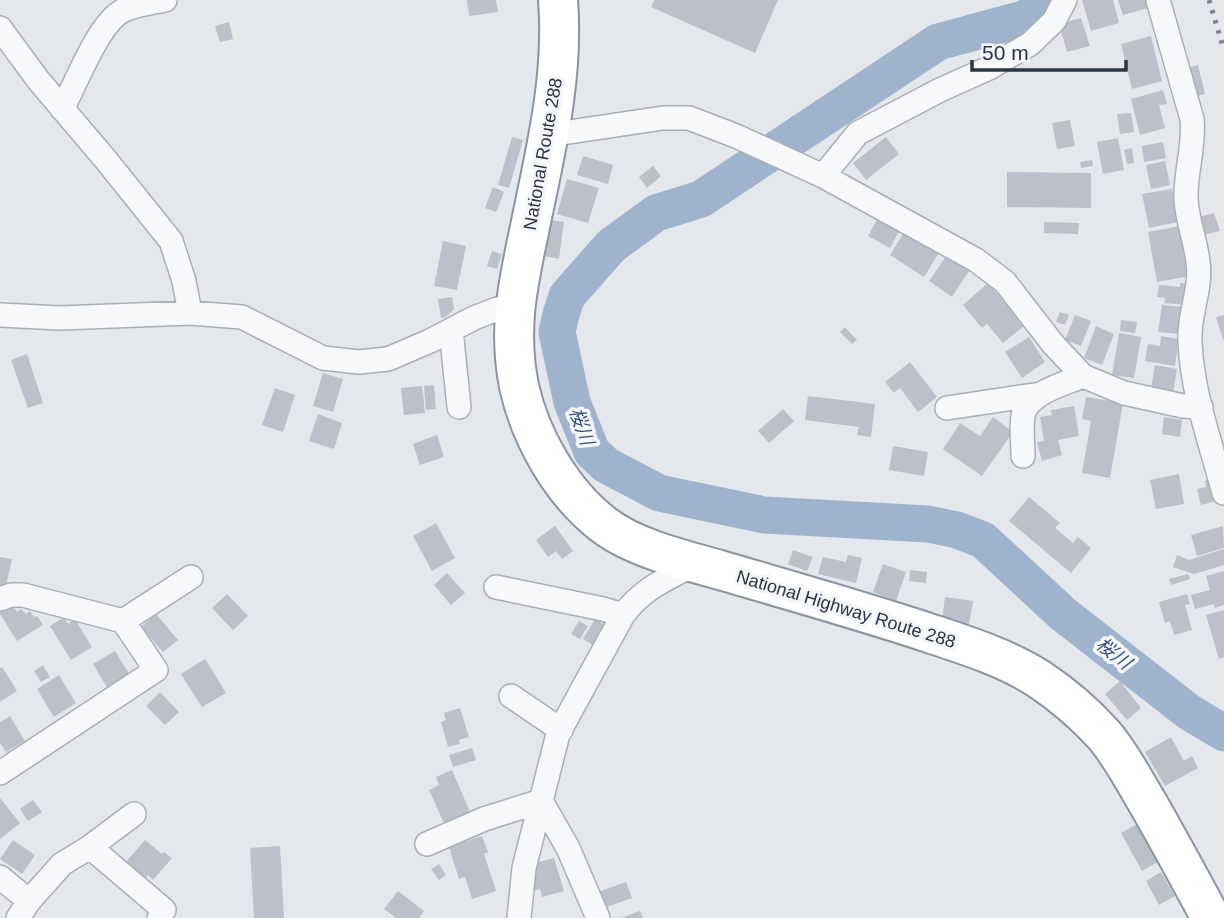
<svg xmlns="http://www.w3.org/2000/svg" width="1224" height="918" font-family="Arial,'Noto Sans JP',sans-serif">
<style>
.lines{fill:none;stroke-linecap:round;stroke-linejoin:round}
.river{stroke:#9fb4cc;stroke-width:37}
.building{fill:#bbc0ca}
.street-casing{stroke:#a9aeb7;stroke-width:26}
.highway-casing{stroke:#8b94a3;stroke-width:42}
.street{stroke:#f7f8fa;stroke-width:23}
.highway{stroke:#fff;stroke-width:38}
.rail{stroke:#7d8696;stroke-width:5;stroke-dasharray:3.5 7;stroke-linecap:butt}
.labels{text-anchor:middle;stroke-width:7;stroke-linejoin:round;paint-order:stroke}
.street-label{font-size:18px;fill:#2b3445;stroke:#f4f6f9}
.water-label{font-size:19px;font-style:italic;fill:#34527a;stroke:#f4f6f9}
</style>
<rect width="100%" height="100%" fill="#e4e7ec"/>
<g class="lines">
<!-- river -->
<path class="river" d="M1041 0 1033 13 1027 18 938 42 701 199 656 213 611 246 567 296 561 314 557 332 572 402 592 452 606 465 659 493 764 515 928 524 957 530 983 540 1063 614 1189 712 1224 733"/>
</g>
<!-- building -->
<path class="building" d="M467 0H496L498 12 469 16Z
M654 0H778L755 53 651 7Z
M1082 0H1113L1119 23 1091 31Z
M1118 0H1150L1152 7 1123 15Z
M1081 18 1090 46 1067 52 1059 24Z
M229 22 233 39 220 42 215 26Z
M1151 36 1162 81 1132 89 1121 44Z
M1198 65 1205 94 1192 97 1185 69Z
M1163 90 1167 104 1159 105 1165 128 1140 135 1131 99Z
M1131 113 1134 132 1120 134 1117 114Z
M1070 120 1075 146 1057 149 1052 123Z
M512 137 523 140 509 188 498 185Z
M886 137 899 154 866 180 853 163Z
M1118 138 1124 170 1103 174 1097 142Z
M1163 142 1166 158 1144 162 1142 146Z
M1132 148 1134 163 1127 164 1124 150Z
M583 156 613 165 608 184 577 175Z
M1092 160 1093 166 1081 168 1080 162Z
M1165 161 1170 185 1151 189 1146 165Z
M653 166 661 176 647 188 639 177Z
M1007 172 1091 173V208L1007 207Z
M567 179 599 188 588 223 557 214Z
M493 187 504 192 496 212 485 208Z
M1172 189 1178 222 1149 228 1142 194Z
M1214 213 1220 231 1204 235 1199 217Z
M549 220 564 222 559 259 544 256Z
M877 220 899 232 890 248 868 236Z
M1044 222 1079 223 1078 234 1044 233Z
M1180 226 1190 276 1157 282 1148 232Z
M906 229 940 251 924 277 890 255Z
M443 241 466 246 457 290 434 286Z
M492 251 502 254 497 269 487 266Z
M947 255 969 271 952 297 929 281Z
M988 283 1024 326 1003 343 987 324 982 328 963 305Z
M1180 283 1189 284 1187 305 1164 303 1165 298 1157 297 1159 285 1180 287Z
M452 297 454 309 446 317 441 318 438 299Z
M1162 305 1183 307 1179 334 1158 332Z
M1060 312 1069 315 1065 325 1056 322Z
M1075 315 1091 321 1081 346 1065 340Z
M1224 315V340H1223L1216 317Z
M1121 320 1137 322 1135 333 1120 331Z
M1096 326 1114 334 1102 365 1084 358Z
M845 327 857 340 852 344 840 332Z
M1119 333 1141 337 1134 378 1112 375Z
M1161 336 1179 339 1175 366 1145 361 1148 344 1160 346Z
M1029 337 1045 362 1022 378 1005 352Z
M27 354 43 403 28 408 11 360Z
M910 362 937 397 918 412 900 388 894 393 885 382Z
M1155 365 1177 369 1173 392 1151 388Z
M323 373 343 379 333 412 313 406Z
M434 385 436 409 426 410 424 386Z
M422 386 425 413 404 415 401 388Z
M275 388 295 395 283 432 262 425Z
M808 396 875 404 871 437 857 435 859 427 805 420Z
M1086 397 1123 403 1110 478 1082 473 1091 421 1082 419Z
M1074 406 1079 436 1058 440 1062 455 1042 461 1037 442 1044 441 1040 417 1052 415 1051 410Z
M783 409 794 421 769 443 758 431Z
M318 414 342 423 334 449 309 441Z
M993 417 1013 432 982 476 943 449 960 423 980 436Z
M1164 417 1182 420 1180 437 1162 434Z
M437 435 444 457 420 465 413 444Z
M893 446 928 452 924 476 889 470Z
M1179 474 1184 504 1156 509 1150 480Z
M1210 479 1216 501 1201 505 1197 489 1206 487 1205 481Z
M1029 497 1060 523 1055 528 1073 543 1078 537 1091 548 1071 573 1009 521Z
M436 523 455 558 432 571 413 536Z
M555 526 573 551 562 559 556 551 548 557 536 540Z
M1223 526 1224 548 1197 556 1191 535Z
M1224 549V565L1194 574 1173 567 1177 555 1189 560Z
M793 550 813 557 807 571 788 564Z
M848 555 862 558 856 583 818 574 823 557 846 562Z
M0 557 12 559 6 586 0 585Z
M883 564 906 572 896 601 873 592Z
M910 570 927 572 926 583 909 581Z
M1224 571V605L1215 608 1214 604 1195 609 1191 595 1210 590 1206 576Z
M447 573 465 593 451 605 434 585Z
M1188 574 1190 579 1171 585 1169 579Z
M227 594 248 616 233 630 212 608Z
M1187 594 1190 604 1185 605 1192 630 1174 635 1170 621 1165 623 1159 602Z
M945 597 973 601 969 624 942 620Z
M12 604 17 612 21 609 26 614 30 611 34 617 37 616 43 625 17 641 0 614V611Z
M1224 610V657L1219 659 1206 615Z
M156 614 178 640 163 652 141 627Z
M64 617 68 624 75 619 92 647 71 660 50 626Z
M595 619 609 628 596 647 583 639Z
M579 621 588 626 580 639 571 634Z
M115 651 130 675 108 689 93 664Z
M205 659 226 693 202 707 181 674Z
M43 665 50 677 41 682 34 671Z
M2 667 17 691 0 702V668Z
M59 675 76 703 54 717 37 689Z
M1120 681 1141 708 1127 720 1105 694Z
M160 692 179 712 165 725 146 706Z
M460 708 469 737 459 740 460 744 448 747 441 722 446 720 444 713Z
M10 716 25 741 6 752 0 743V722Z
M1171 737 1184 761 1192 756 1198 768 1165 786 1145 752Z
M472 748 476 760 453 767 449 755Z
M452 770 470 812 444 823 429 790 439 785 436 777Z
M0 798 20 823 0 839Z
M33 800 42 812 28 821 20 809Z
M1137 824 1158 862 1142 871 1121 833Z
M482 836 488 852 484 854 496 891 472 899 465 877 459 879 449 847Z
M13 840 35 855 22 874 0 859Z
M145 840 162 854 164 852 172 858 153 880 148 875 145 878 126 862Z
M280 846 284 918H254L250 848Z
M554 858 564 891 542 897 540 889 534 891 529 875 535 874 532 864Z
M439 864 446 875 439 880 431 869Z
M1161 872 1175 896 1159 905 1146 881Z
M626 882 632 898 604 908 598 892Z
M398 891 424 911 419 918H396L384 909Z
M640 911 643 918H621Z"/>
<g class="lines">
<defs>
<path id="street" d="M1158 0 1192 119C1195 146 1185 172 1186 199 1187 221 1196 241 1198 262 1202 289 1188 315 1190 342 1192 393 1211 444 1224 493
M0 28 39 81 106 160 171 241 184 281 190 313
M62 109C76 84 98 24 122 11 134 5 151 3 165 0
M549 135 663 118H689L736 136 823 176 976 260 1005 282 1053 344 1083 376 1124 393 1183 406 1201 407
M823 176 858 133 940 90 989 68 1030 44 1054 21 1065 0
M0 315 60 318 190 313 242 317 323 358 359 362 388 359 430 341 474 318 497 309 514 306
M451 330 459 407
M947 408 1041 394
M1023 456C1023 443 1021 429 1023 416 1027 393 1064 384 1083 376
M496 587 603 609 623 615
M0 599 11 595H23L123 621 156 670 0 773
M123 621 191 577
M511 696 561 730
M427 844 484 819 541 801 568 848 598 918
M90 847 134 814
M0 877 29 901
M18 918 29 901 62 864 90 847 164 910 159 918
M519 918 524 868 558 734 623 615C644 587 667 579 697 563"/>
<path id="highway" d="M558 0C564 76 546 149 531 222 519 280 507 326 519 386 530 437 562 493 604 525 634 548 684 560 720 570 788 590 856 609 923 631 962 644 1005 657 1039 679 1063 695 1085 714 1104 735 1121 755 1134 780 1147 802 1169 840 1190 879 1211 918"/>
</defs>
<!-- street casing -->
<use href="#street" class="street-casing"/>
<!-- highway casing -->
<use href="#highway" class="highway-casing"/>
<!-- street -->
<use href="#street" class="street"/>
<!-- highway -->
<use href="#highway" class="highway"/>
<!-- rail -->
<path class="rail" d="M1209 0 1224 50"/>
</g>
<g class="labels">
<!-- street labels -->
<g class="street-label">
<text transform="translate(543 154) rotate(-80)" y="6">National Route 288</text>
<text transform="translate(846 609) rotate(17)" y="6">National Highway Route 288</text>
</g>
<!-- water labels -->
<g class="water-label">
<text transform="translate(582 426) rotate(70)" y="7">桜川</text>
<text transform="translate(1114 653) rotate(38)" y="7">桜川</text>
</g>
</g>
<!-- scale -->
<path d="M972 60v10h154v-10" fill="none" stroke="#2b3445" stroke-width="3.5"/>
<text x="982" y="60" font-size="21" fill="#2b3445" stroke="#f4f6f9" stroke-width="5" paint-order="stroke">50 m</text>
</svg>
